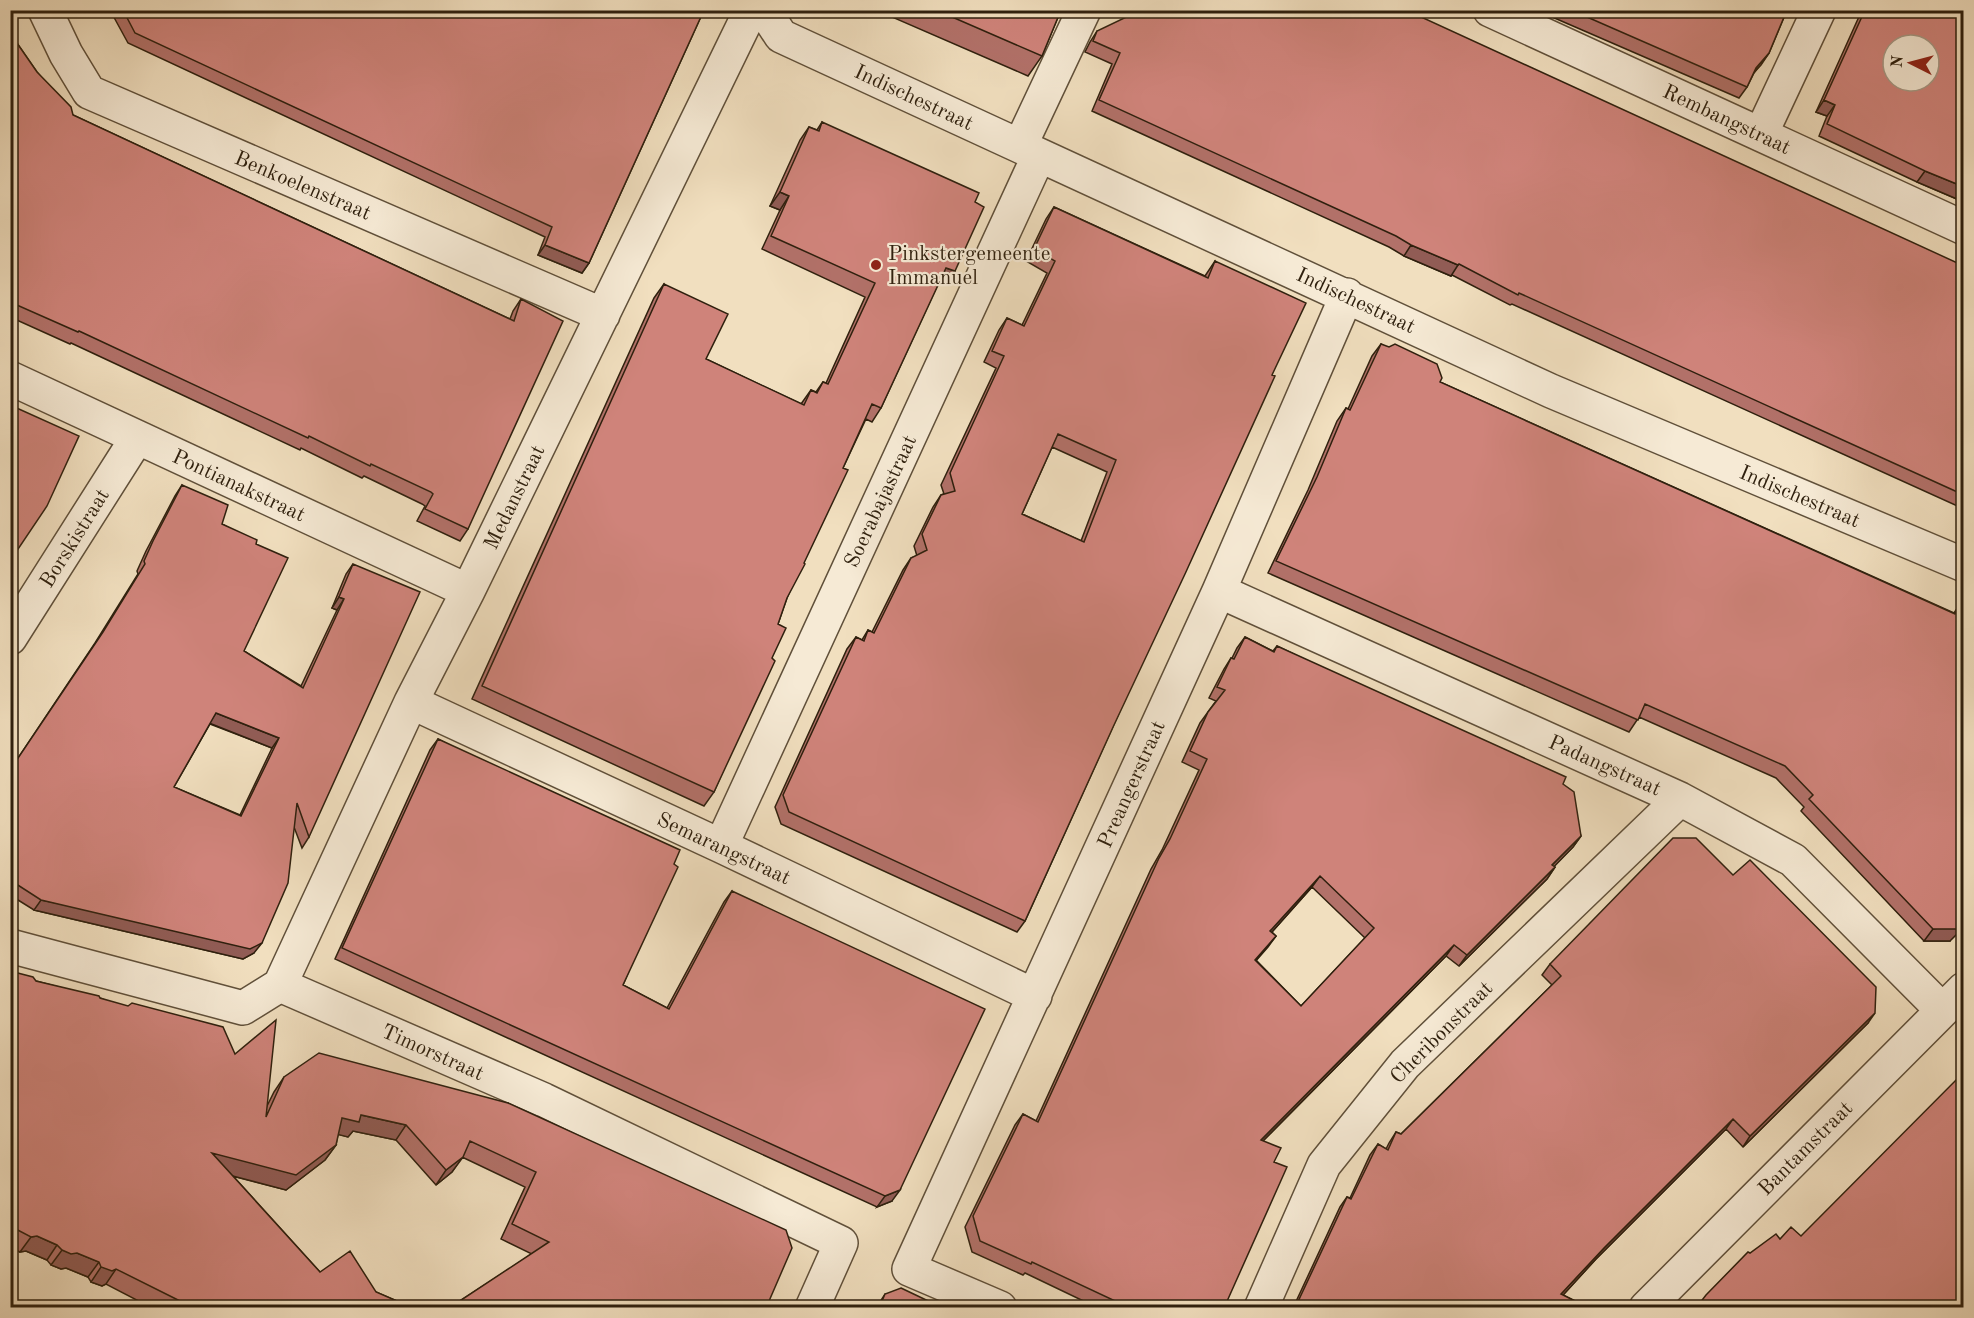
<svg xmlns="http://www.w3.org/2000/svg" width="1974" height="1318" font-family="'Old Standard TT',serif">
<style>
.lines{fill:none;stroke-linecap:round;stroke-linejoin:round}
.street-casing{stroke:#60503a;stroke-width:36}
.street{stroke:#f6ead5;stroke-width:33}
.wall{fill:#b27169;stroke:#2f200e;stroke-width:1.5;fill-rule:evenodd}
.shaded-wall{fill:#915c55;stroke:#2f200e;stroke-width:1.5}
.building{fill:#cf837a;stroke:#2f200e;stroke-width:1.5;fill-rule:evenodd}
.poi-dot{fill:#8f2418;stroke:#f6ead5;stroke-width:2}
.labels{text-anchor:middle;stroke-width:4.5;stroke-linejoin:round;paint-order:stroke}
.street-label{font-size:21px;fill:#2f200e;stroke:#f6ead5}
.poi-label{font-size:21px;fill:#2f200e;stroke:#f6ead5;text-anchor:start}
</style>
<rect width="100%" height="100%" fill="#f1dfbf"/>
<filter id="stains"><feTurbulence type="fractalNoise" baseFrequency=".00333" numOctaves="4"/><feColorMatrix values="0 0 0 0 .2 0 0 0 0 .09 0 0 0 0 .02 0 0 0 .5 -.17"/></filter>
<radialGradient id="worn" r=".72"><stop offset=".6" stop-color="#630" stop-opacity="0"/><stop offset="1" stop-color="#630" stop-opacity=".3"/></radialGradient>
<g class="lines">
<defs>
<path id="street" d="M45 10 66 54 89 92 603 315
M764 10 781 36 1551 391 1964 565
M1490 10 1964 228
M1761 134 1819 10
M1020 146 1084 10
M10 378 468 591
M1219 591 1680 799 1793 860 1942 1010
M10 638 137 438
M411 702 721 846 1035 996
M721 846 1039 155
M10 946 243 1008 280 985 544 1100 841 1243 812 1308
M280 985 411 702 468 591 751 10
M1000 1308 909 1269 1219 591 1347 295
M1261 1308 1324 1165 1405 1064 1680 799
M1646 1308 1964 989"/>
</defs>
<!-- street casing -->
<use href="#street" class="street-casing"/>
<!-- street -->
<use href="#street" class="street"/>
</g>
<!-- wall -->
<path class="wall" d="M110 10H704L589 263 582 273 538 255 545 237 128 43Z
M882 10H1061L1042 56 1028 76 885 14 886 12Z
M1536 10H1787L1769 53 1754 73 1747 87 1739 98Z
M1862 10H1964V202L1917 182 1819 136 1827 116 1816 112Z
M1097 31 1964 266V509L1512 304 1510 305 1452 275 1451 276 1404 256 1389 247 1092 111 1112 64 1085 52 1090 42Z
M10 33 37 72 73 115 510 319 513 311 521 299 468 529 460 541 417 521 425 506 422 504 364 476 362 478 301 448 300 450 71 343 70 344 10 317Z
M822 122 945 285 939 282 881 408 872 422 866 419 843 468 787 598 778 624 772 658 714 792 704 806 472 699 654 298 664 284 706 359 801 404 811 390 816 392 823 382 826 383 865 297 762 249 780 210 770 206 800 140 809 127 817 130Z
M1054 207 1205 276 1215 261 1272 375 1025 921 1017 932 781 824 775 807 847 649 856 637 862 640 868 630 872 632 903 570 911 558 917 556 914 546 933 507 941 495 944 494 941 485 996 368 984 362 999 330 1007 318 1022 325 1047 273 1026 261 1046 219ZM1052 447 1107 472 1081 541 1022 514Z
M1381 344 1440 382 1954 613 1958 607 1950 941H1924L1801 811 1804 807 1776 778 1639 717 1629 732 1268 573 1308 490 1337 421 1346 408 1348 409 1372 356Z
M182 485 222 524 256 544 244 651 301 686 337 610 332 608 346 574 353 564 309 837 302 848 294 827 254 953 243 959 34 910 10 895V770L95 643 138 574 137 571 146 551 175 496ZM210 724 272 748 240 815 174 787Z
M1245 637 1273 651 1277 646 1563 784 1581 836 1573 847 1554 866 1555 867 1547 879 1459 966 1446 956 1263 1141 1274 1162 1224 1308H1098L1025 1273 1023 1275 972 1252 965 1227 1015 1125 1023 1114 1036 1121 1151 869 1162 850 1199 770 1182 762 1200 723 1216 701 1209 698 1224 669 1231 658H1232L1237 648ZM1312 887 1365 938 1301 1006 1256 960 1276 936 1272 932Z
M438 739 674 864 623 985 667 1008 724 902 732 891 892 1201 877 1207 335 959 430 750Z
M1550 964 1868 1023 1743 1147 1726 1129 1596 1259 1563 1295 1589 1308H1293L1340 1207 1347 1197 1350 1198 1370 1155 1378 1144 1386 1149 1389 1143 1396 1132 1401 1134 1552 985 1542 975Z
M10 971 36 981 100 998 235 1054 267 1106 274 1092 284 1077 508 1103 766 1308H449L532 1254 501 1239 525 1187 462 1157 452 1172 436 1185 396 1140 353 1131 348 1137 338 1134 336 1145 325 1160 286 1190 233 1176 320 1272 376 1292 413 1308H152L106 1284 102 1286 91 1282 88 1277 66 1268 61 1269 51 1265 47 1260 26 1251 20 1252 10 1247Z
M885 1294 943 1308H876Z"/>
<!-- shaded-wall -->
<path class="shaded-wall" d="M1769 53 1761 65 1748 79 1756 68Z
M1824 100 1835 105 1827 116 1816 112Z
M1925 171 1964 187V202L1917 182Z
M780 192 789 196 780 210 770 206Z
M545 245 589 263 582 273 538 255Z
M1411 245 1458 265 1451 276 1404 256Z
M946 268 955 271 945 285 936 281Z
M339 597 344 599 337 610 332 608Z
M216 713 279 738 272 748 209 723Z
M1581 836 1573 847 1545 876 1552 865Z
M1555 867 1547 879 1459 966 1467 955Z
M1320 876 1312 887 1263 942 1270 931Z
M41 900 262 943 254 953 243 959 34 910Z
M1964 923V927L1950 941H1924L1933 929Z
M1276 936 1268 947 1247 971 1255 960Z
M1454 945 1446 956 1253 1151 1261 1140Z
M1875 1013 1868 1023 1743 1147 1750 1136Z
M361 1115 406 1125 396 1140 353 1131 348 1137 332 1133 342 1118Z
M1733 1119 1726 1129 1596 1259 1554 1305 1561 1294 1604 1248Z
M336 1145 325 1160 286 1190 202 1168 212 1153Z
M463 1157 452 1172 436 1185 446 1170Z
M900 1190 892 1201 877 1207 885 1196Z
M37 1236 57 1245 47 1260 26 1251 20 1252 31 1237Z
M62 1250 77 1253 99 1262 88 1277 66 1268 61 1269 51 1265Z
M101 1267 116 1269 106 1284 102 1286 91 1282Z
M565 1304 563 1308H521L523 1305Z"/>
<!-- building -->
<path class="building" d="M123 10H704L589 263 545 245 552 227 135 33Z
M936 10H1061L1042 56Z
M1141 10H1406L1964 266V495L1519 293 1518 295 1459 264 1458 265 1411 245 1396 236 1099 100 1120 53 1093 41 1097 31Z
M1571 10H1787L1769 53 1756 68 1747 87Z
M1865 10H1964V187L1925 171 1827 124 1835 105 1824 100ZM1893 45H1929V81H1893Z
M10 33 37 72 71 107 73 115 514 321 521 299 563 321 468 529 425 509 433 494 431 492 371 464 370 466 309 436 308 438 79 331 78 332 10 302Z
M822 122 979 193 975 202 984 207 955 271 946 268 881 408 872 404 843 468 848 470 804 563 805 564 787 598 778 624 786 628 772 658 775 661 714 792 482 686 664 284 728 314 706 359 804 405 811 390 817 393 823 382 828 384 875 283 771 236 789 196 780 192 809 127 819 131Z
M1054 207 1208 278 1215 261 1306 303 1272 375 1275 376 1185 574 1114 725 1025 921 789 812 783 795 856 637 864 641 868 630 874 633 911 558 927 550 922 534 941 495 955 491 950 473 1004 356 992 351 1007 318 1024 326 1055 261 1034 249ZM1058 434 1116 460 1084 542 1022 514Z
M1381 344 1389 347 1395 344 1437 364 1442 378 1440 382 1955 614 1958 607 1964 609V923L1958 929H1933L1809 799 1813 795 1785 766 1645 704 1638 720 1276 561 1317 477 1346 408 1350 410Z
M10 405 79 436 47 506 10 561Z
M182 485 228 505 222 524 257 540 256 544 288 558 244 651 303 688 344 599 339 597 353 564 420 592 309 837 297 803 288 883 262 943 250 949 41 900 10 880V770L103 632 145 564 144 561 153 541ZM216 713 279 738 241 816 174 787Z
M1245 637 1274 652 1277 646 1566 777 1563 784 1574 792 1581 836 1552 865 1555 867 1467 955 1454 945 1261 1140 1281 1148 1274 1162 1287 1167 1224 1308H1130L1032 1262 1031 1264 980 1241 973 1216 1023 1114 1038 1122 1159 858 1170 839 1207 759 1190 751 1208 712 1225 690 1217 687 1231 658 1234 659ZM1320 876 1374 928 1301 1006 1255 960 1276 936 1270 931Z
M438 739 680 850 674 864 678 867 623 985 669 1009 732 891 985 1009 900 1190 885 1196 342 948Z
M1673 838H1696L1733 875 1750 860 1876 987 1875 1013 1750 1136 1733 1119 1604 1248 1561 1294 1589 1308H1295L1347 1197 1351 1199 1378 1144 1388 1150 1396 1132 1401 1134 1561 976 1550 964Z
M10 971 33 977 36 981 99 996 100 998 128 1006 132 1003 223 1027 235 1054 276 1020 266 1117 284 1077 319 1053 508 1103 786 1230 792 1248 766 1308H567L565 1304 523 1305 522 1308H449L549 1242 512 1224 536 1172 470 1141 463 1157 446 1170 406 1125 361 1115 359 1122 342 1118 336 1145 296 1175 212 1153 320 1272 350 1251 376 1292 413 1308H187L188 1305 116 1269 112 1271 101 1267 99 1262 77 1253 71 1254 62 1250 57 1245 37 1236 31 1237 10 1226Z
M1964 1072V1308H1696L1706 1295 1748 1252 1750 1253 1776 1234 1780 1239 1791 1227 1801 1236Z
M901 1288 943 1308H879L885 1294Z"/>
<!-- markers -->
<circle class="poi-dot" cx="876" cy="265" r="6"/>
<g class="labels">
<!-- street labels -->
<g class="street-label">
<text transform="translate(914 97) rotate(25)" y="7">Indischestraat</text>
<text transform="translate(1727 119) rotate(25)" y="7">Rembangstraat</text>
<text transform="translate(303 185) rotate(23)" y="7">Benkoelenstraat</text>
<text transform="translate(1356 300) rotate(25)" y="7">Indischestraat</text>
<text transform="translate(239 485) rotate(25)" y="7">Pontianakstraat</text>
<text transform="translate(1800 496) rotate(23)" y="7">Indischestraat</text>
<text transform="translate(514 497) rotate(-64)" y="7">Medanstraat</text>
<text transform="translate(880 501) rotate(-65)" y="7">Soerabajastraat</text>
<text transform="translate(74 538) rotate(-58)" y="7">Borskistraat</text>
<text transform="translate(1605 765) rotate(24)" y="7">Padangstraat</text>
<text transform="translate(1131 784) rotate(-66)" y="7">Preangerstraat</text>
<text transform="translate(724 848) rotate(25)" y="7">Semarangstraat</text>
<text transform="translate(1441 1032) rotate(-45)" y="7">Cheribonstraat</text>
<text transform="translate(433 1052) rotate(24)" y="7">Timorstraat</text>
<text transform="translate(1805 1148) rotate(-45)" y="7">Bantamstraat</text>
</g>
<!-- poi labels -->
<g class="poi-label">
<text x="888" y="260">Pinkstergemeente<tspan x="888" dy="24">Immanuel</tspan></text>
</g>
</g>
<!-- margin -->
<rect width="1974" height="1318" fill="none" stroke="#f1dfbf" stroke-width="36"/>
<rect x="12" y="12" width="1950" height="1294" fill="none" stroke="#2f200e" stroke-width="3"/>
<rect x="18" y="18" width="1938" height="1282" fill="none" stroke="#2f200e" stroke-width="1.5"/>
<!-- north arrow -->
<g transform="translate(1911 63) rotate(276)"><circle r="28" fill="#f6ead5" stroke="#a69985" stroke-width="1.5"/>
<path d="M0-4.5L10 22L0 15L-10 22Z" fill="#8f2418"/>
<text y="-9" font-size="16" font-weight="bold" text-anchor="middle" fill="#2f200e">N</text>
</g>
<rect width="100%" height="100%" filter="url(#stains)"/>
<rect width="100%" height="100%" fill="url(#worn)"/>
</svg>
